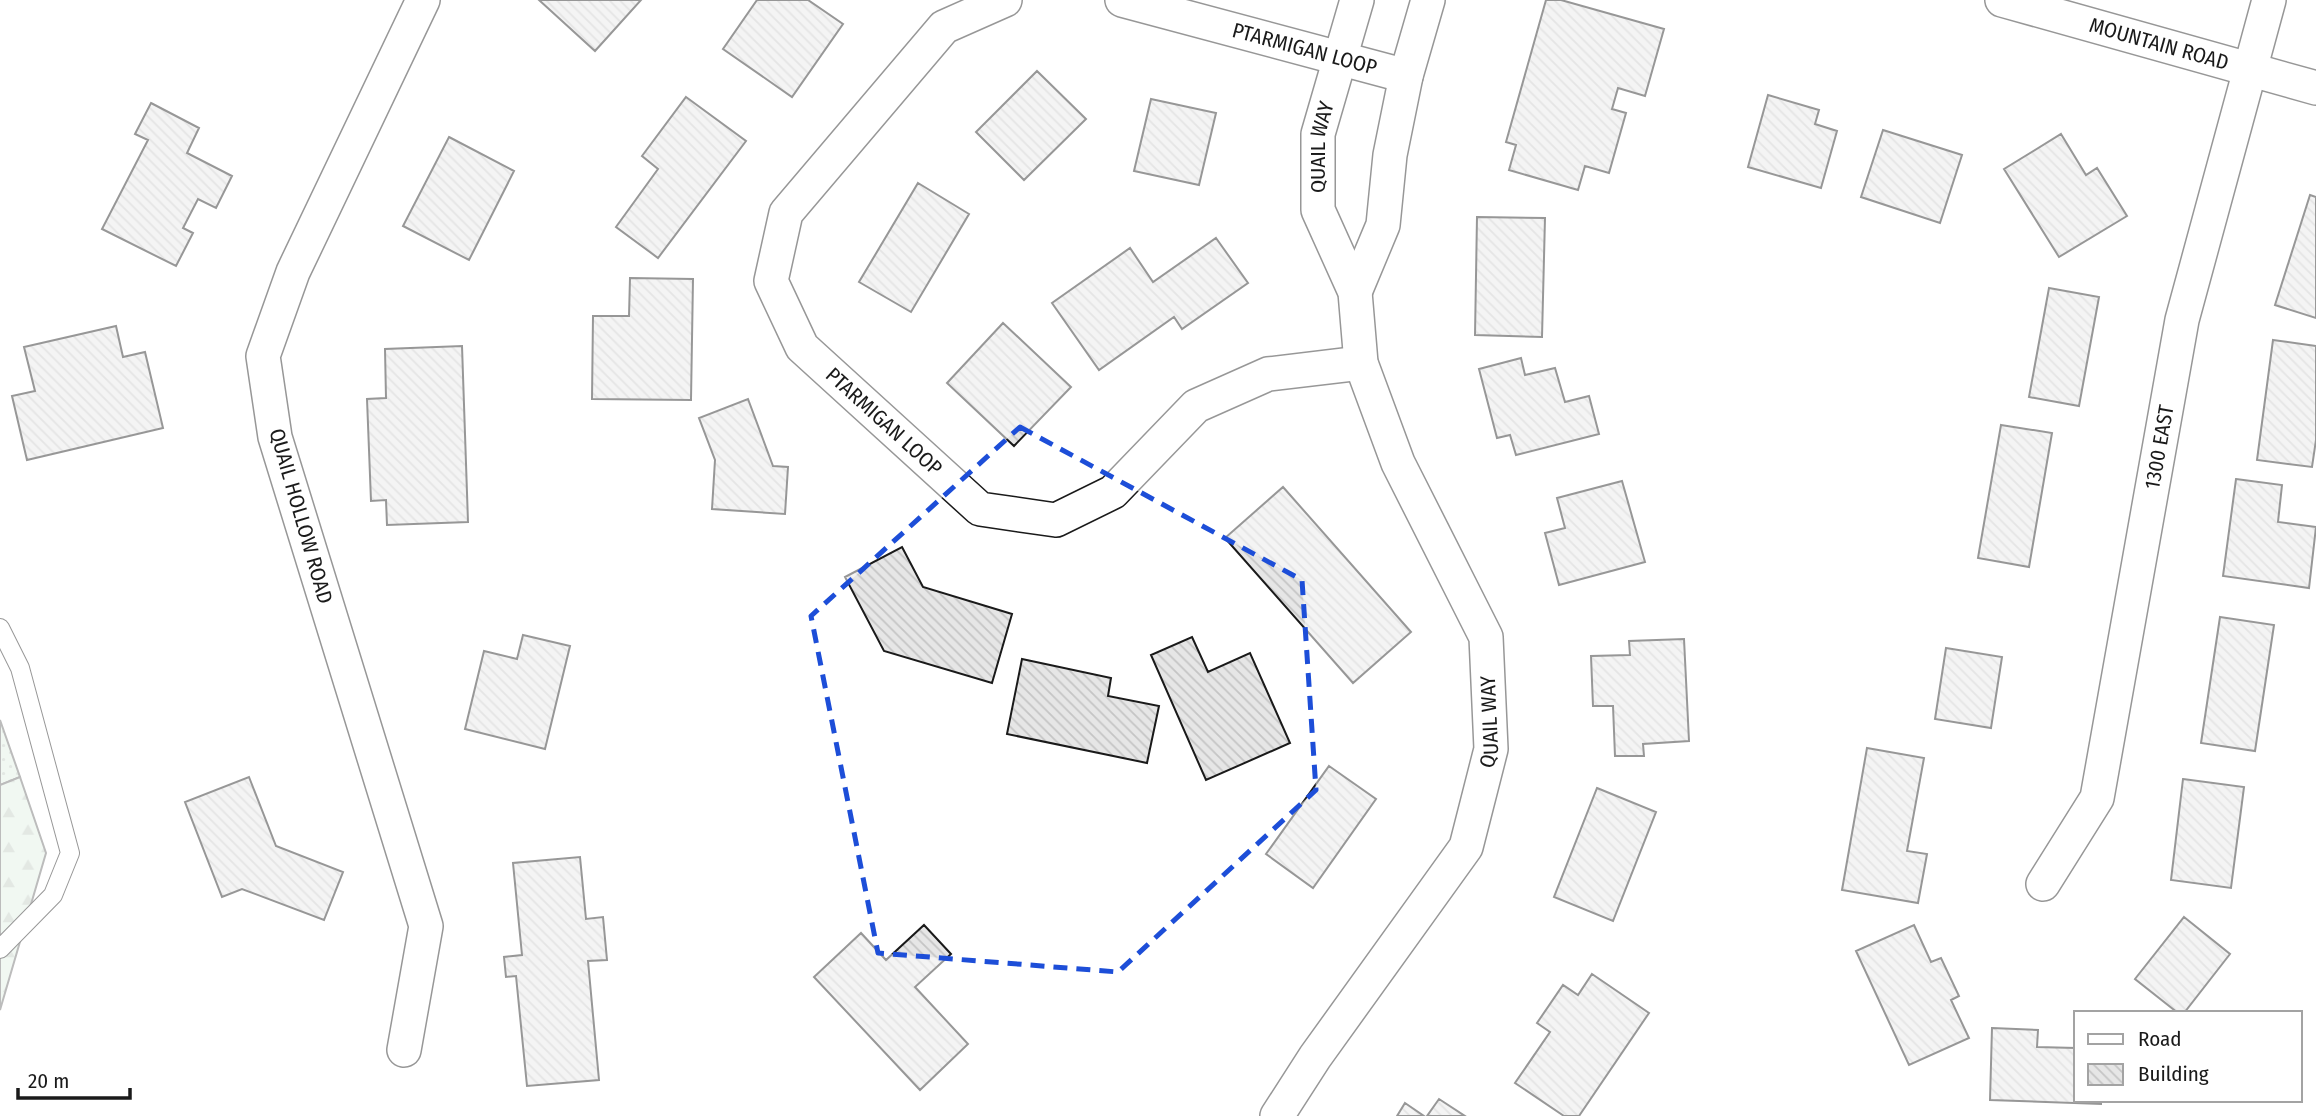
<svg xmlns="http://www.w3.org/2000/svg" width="2316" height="1116" font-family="'Fira Sans Condensed',sans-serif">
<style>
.grass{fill:url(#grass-dots);stroke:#6a6a6a;stroke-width:2}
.forest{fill:url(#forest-firs);stroke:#6a6a6a;stroke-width:2}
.building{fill:url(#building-back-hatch);stroke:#1a1a1a;stroke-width:2}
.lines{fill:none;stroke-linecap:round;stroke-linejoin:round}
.service-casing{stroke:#1a1a1a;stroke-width:20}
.minor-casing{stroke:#1a1a1a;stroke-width:36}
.service{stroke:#fff;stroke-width:18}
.minor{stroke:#fff;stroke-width:33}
.marked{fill:none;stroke:#1d4ed8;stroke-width:5;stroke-dasharray:14 9;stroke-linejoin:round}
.labels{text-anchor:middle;stroke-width:5;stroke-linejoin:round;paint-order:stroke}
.street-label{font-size:21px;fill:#1a1a1a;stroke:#fff}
</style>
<defs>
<pattern id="grass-dots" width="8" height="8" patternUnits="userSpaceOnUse" patternTransform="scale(1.75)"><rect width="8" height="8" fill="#e0efe3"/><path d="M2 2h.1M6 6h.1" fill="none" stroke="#c0ccc2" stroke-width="1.8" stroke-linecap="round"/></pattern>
<pattern id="forest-firs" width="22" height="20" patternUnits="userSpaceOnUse" patternTransform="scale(1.75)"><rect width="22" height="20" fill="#e0efe3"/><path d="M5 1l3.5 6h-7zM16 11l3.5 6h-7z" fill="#c0ccc2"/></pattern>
<pattern id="building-back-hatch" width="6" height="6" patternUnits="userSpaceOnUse" patternTransform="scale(1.75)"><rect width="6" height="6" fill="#e6e6e6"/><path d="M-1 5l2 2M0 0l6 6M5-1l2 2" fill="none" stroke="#c5c5c5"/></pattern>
</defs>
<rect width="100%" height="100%" fill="#fff"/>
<!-- grass -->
<path class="grass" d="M0 720 20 777 0 785Z"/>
<!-- forest -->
<path class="forest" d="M20 777 46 853 0 1010V785Z"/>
<!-- building -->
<path class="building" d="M539 0H641L595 51Z
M757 0H808L843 24 792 97 723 49Z
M1546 0H1561L1664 29 1645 96 1618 88 1612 109 1626 113 1609 173 1585 166 1578 190 1509 170 1516 145 1506 142Z
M1037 71 1086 119 1024 180 976 132Z
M1768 95 1819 110 1815 124 1837 131 1821 188 1748 167Z
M686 97 746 141 658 258 616 227 658 169 642 156Z
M1151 99 1216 113 1199 185 1134 171Z
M151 103 199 128 187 153 232 176 216 208 198 199 183 228 193 233 176 266 102 229 148 140 135 134Z
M1883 130 1962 155 1940 223 1861 197Z
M2061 134 2086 175 2097 168 2127 216 2059 257 2004 169Z
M449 137 514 171 469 260 403 226Z
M918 183 969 214 911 312 859 282Z
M2310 195 2316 197V318L2275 305Z
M1477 217 1545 218 1542 337 1475 335Z
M1216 238 1248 283 1182 329 1174 317 1099 370 1052 303 1130 248 1153 282Z
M630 278 693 279 691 400 592 399 593 316H629Z
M2049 288 2099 297 2079 406 2029 397Z
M1003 323 1071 387 1014 446 947 383Z
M116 326 123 357 145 352 163 428 27 460 12 396 35 391 24 347Z
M2273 340 2316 346V440L2312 467 2257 460Z
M462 346 468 522 387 525 386 500 371 501 367 399 386 398 385 349Z
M1521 358 1525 375 1555 368 1565 402 1589 396 1599 434 1516 455 1510 435 1497 438 1479 369Z
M748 399 773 466 788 467 785 514 712 509 715 460 699 418Z
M2001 425 2052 433 2029 567 1978 558Z
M2236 479 2282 485 2278 522 2316 527 2309 588 2223 576Z
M1622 481 1645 562 1559 585 1545 533 1565 528 1557 498Z
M1283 487 1411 632 1353 683 1225 538Z
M902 547 923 587 1012 614 992 683 884 651 845 577Z
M2220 617 2274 625 2255 751 2201 743Z
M523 635 570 646 545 749 465 729 484 651 517 659Z
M1192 637 1208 672 1250 653 1290 743 1206 780 1151 655Z
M1684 639 1689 741 1643 744 1644 756H1615L1613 706H1593L1591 656 1630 655 1629 641Z
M1946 648 2002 657 1991 728 1935 719Z
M1022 659 1111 678 1108 696 1159 706 1147 763 1007 734Z
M1867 748 1924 758 1907 851 1927 854 1918 903 1842 890Z
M1329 766 1376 799 1313 888 1266 854Z
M249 777 276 846 343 872 324 920 242 889 222 897 185 802Z
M2183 779 2244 787 2231 888 2171 880Z
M1597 788 1656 812 1613 921 1554 897Z
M580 857 586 919 603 917 607 960 588 961 599 1080 527 1086 516 976 506 977 504 957 522 955 513 863Z
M2184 917 2230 954 2184 1013H2178L2135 979Z
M924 925 951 954 915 987 968 1044 920 1090 814 977 861 933 886 960Z
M1914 925 1931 962 1941 958 1959 996 1951 1000 1969 1038 1909 1065 1856 951Z
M1592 974 1649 1013 1579 1116H1564L1515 1083 1550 1032 1537 1023 1563 985 1578 995Z
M1992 1028 2038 1030 2037 1047 2076 1048V1100H2101V1104L1990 1100Z
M1439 1099 1465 1116H1427Z
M1405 1103 1424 1116H1397Z"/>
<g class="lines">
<defs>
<path id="service" d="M0 628 20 668 70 853 53 895 0 949"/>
<g id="minor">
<path id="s1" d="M1005 0 944 27 786 213 771 281 802 347 980 509 1056 520 1113 492 1196 406 1268 374 1361 363"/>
<path id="s2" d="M1122 0 1406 76"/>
<path id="s3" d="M2002 0 2316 88"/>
<path d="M1355 292 1383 225 1390 155 1406 76 1428 0"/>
<path id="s4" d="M2043 884 2097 798 2182 320 2269 0"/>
<path d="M404 1050 426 926 275 437 263 356 293 272 423 0"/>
<path id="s5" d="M1277 1116 1315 1057 1466 847 1491 749 1486 637 1398 463 1361 363 1355 292 1318 210V134L1357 0"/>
</g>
</defs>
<!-- service casing -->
<use href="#service" class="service-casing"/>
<!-- minor casing -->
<use href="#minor" class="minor-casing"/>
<!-- service -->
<use href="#service" class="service"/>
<!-- minor -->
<use href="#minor" class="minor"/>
</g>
<!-- marked area -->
<path d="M0 0H2316V1116H0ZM1020 427 1302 580 1316 790 1118 972 878 953 811 616Z" fill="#fff" fill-opacity=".55" fill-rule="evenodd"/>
<path class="marked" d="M1020 427 1302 580 1316 790 1118 972 878 953 811 616Z"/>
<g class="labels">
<!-- street labels -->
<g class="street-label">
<text dy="7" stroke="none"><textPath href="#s3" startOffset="163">MOUNTAIN ROAD</textPath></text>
<text dy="7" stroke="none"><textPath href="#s2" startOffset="189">PTARMIGAN LOOP</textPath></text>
<text dy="7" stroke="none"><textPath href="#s5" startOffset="1068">QUAIL WAY</textPath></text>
<text dy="7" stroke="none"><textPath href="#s1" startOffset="564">PTARMIGAN LOOP</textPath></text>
<text dy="7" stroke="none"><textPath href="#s4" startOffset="458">1300 EAST</textPath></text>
<text transform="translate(301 516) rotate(74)" y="7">QUAIL HOLLOW ROAD</text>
<text dy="7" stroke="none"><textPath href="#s5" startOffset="457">QUAIL WAY</textPath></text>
</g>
</g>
<!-- legend -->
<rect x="2074" y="1011" width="228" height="91" fill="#ffffff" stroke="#a3a3a3" stroke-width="2"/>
<rect x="2088" y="1034" width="35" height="10" fill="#ffffff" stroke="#a3a3a3" stroke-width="2"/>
<text x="2138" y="1046" font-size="21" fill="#1a1a1a">Road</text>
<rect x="2088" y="1064" width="35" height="21" fill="url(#building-back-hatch)" stroke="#a3a3a3" stroke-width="2"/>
<text x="2138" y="1081" font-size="21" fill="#1a1a1a">Building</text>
<!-- scale -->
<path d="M18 1088v10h112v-10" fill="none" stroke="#1a1a1a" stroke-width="3.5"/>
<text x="28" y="1088" font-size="21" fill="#1a1a1a" stroke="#ffffff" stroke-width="5" paint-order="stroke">20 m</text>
</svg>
